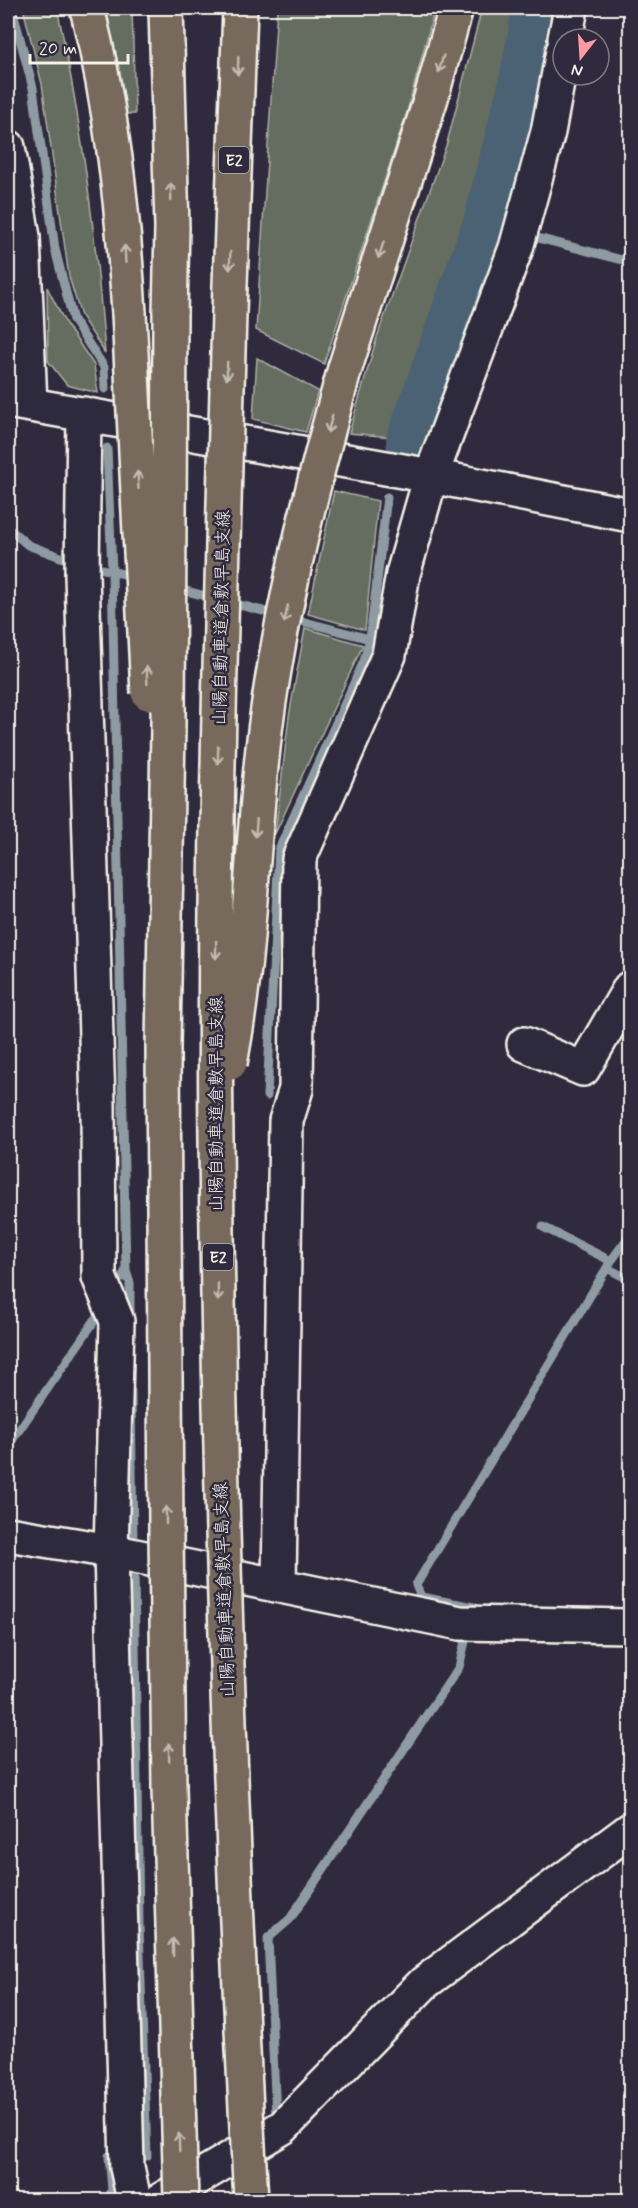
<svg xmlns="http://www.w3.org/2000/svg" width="638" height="2208" font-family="Mynerve,'Klee One',sans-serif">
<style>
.green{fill:#656c60;stroke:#acaea4;stroke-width:1.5}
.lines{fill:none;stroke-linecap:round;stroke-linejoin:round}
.stream{stroke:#8f9ba3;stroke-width:9}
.river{stroke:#4b6275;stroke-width:58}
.minor-casing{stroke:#f4f1e8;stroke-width:38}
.highway-casing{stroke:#f4f1e8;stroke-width:38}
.minor{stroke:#2f2a3d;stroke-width:33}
.highway{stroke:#77695c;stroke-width:33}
.highway-bridge-casing{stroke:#f4f1e8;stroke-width:38;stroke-linecap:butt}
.highway-bridge{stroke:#77695c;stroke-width:33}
.oneway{stroke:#c2bbb0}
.labels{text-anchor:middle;stroke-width:5;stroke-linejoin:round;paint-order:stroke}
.shield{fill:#2f2a3d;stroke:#b9b5b5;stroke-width:1.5}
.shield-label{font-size:16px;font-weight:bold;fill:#f4f1e8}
.street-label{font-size:18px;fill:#f4f1e8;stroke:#2f2a3d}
</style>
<rect width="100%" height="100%" fill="#2f2a3d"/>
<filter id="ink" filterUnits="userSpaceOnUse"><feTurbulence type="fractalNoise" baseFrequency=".0167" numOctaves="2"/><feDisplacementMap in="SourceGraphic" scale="12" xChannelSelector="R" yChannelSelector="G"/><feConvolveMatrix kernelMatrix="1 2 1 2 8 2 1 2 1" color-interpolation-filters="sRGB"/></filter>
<g filter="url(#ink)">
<!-- green -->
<path class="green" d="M23 8H57C82 121 96 237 105 353L81 316 69 277 42 84Z
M107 8H132L135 114H121Z
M277 8H435L407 112 324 364 256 330Z
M482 8H527L469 239 427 354 402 438 349 433 377 337 447 143Z
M47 287 66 324 94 365 98 393 67 385 48 361Z
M257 358 318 391 306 432 253 419Z
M334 491 378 501 365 630 308 614Z
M305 628 363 645 275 834 289 716Z"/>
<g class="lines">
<!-- stream -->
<path class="stream" d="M12 8 33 88 55 249 73 320 104 367 105 389
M492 224 502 228
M538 238 630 262
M107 448 112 571 126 1270 122 1278
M8 528 28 545 66 559
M103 569 135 577
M175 588 370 639
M267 1096 279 849 364 661 370 639 387 497
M611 1261 630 1235
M607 1268 630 1280
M126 1270 130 1283V1320
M131 1391 133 1548
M8 1446 95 1320
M134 1571 139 1927 147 2156
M472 1616 474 1607 421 1597 416 1585 611 1261 543 1227
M276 2117 268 1938 290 1919 459 1667 467 1633
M109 2156 112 2189 109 2200"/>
<!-- river -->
<path class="river" d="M415 442 492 224 527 87 542 8"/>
<defs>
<path id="minor" d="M565 39 571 8
M8 147 23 237 30 405
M8 401 431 476 630 515
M84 414 82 574 98 1103 99 1277 117 1321 111 1551 127 2167 134 2200
M524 1044 583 1069 630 988
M8 1534 111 1551 460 1623 630 1626
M279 1584 286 1121 296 1089 299 859 389 655 403 574 431 476 516 248 548 132 563 51
M161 2200 283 2127 424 1983 630 1830"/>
<path id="highway" d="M87 8C112 108 123 209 129 313
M166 8 172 228 170 313
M229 313 240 8
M345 368 431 98 456 8"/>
</defs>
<!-- minor casing -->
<use href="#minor" class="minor-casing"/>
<!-- highway casing -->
<use href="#highway" class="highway-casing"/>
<!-- minor -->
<use href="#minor" class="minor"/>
<!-- highway -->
<use href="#highway" class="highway"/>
<defs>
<path id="highway-bridge" d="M129 313 148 693
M170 313 168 726 163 1048 166 1532 169 1788 181 2200
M229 313C222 588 213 863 216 1138 219 1493 231 1847 251 2200
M230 1063C252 951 251 836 266 723 282 603 313 484 345 368"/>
</defs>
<!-- highway-bridge casing -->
<use href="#highway-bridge" class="highway-bridge-casing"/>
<!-- highway-bridge -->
<use href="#highway-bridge" class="highway-bridge"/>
</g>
<!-- one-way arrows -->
<defs><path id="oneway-shaft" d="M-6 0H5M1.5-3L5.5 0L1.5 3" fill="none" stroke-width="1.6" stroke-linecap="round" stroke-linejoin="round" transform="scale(1.5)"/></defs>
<g class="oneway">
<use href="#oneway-shaft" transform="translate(441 64) rotate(106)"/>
<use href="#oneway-shaft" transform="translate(238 66) rotate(92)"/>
<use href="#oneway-shaft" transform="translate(171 192) rotate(-91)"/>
<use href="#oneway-shaft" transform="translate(381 250) rotate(108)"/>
<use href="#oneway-shaft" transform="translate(125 254) rotate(-93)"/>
<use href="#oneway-shaft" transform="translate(230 261) rotate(92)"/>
<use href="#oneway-shaft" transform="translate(227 371) rotate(91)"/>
<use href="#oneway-shaft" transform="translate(330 424) rotate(106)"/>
<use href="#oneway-shaft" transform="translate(138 480) rotate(-93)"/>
<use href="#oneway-shaft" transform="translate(286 614) rotate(102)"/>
<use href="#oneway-shaft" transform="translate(147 675) rotate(-92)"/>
<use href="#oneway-shaft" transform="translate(218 755) rotate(91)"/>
<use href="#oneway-shaft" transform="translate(256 828) rotate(95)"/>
<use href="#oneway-shaft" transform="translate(216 950) rotate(91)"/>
<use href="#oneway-shaft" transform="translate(218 1292) rotate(89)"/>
<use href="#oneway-shaft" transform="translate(166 1515) rotate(-90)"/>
<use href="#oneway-shaft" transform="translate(169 1752) rotate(-91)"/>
<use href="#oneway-shaft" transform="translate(173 1947) rotate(-91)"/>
<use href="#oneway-shaft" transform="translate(179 2142) rotate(-92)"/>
</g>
</g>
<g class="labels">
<!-- shield labels -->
<g class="shield">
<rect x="219" y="147" width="30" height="26" rx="4.5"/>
<rect x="203" y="1244" width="30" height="26" rx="4.5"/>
</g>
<g class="shield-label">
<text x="234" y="166">E2</text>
<text x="218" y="1263">E2</text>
</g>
<!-- street labels -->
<g class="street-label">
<text transform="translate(221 618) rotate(-89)" y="6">山陽自動車道倉敷早島支線</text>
<text transform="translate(216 1104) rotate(-90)" y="6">山陽自動車道倉敷早島支線</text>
<text transform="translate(224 1590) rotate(-92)" y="6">山陽自動車道倉敷早島支線</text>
</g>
</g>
<!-- margin -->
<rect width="638" height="2208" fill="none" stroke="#2f2a3d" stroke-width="30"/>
<rect x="15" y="15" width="608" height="2178" fill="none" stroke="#f4f1e8" stroke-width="2" filter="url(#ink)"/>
<!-- north arrow -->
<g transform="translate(581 57) rotate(197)"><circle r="28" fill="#2f2a3d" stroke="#7e7a81" stroke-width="1.5"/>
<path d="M0-4.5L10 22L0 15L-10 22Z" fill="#ff9aa2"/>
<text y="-9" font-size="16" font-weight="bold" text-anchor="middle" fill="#f4f1e8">N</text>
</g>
<!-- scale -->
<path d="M30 54v9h98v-9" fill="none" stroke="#f4f1e8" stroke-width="3"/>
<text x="39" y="54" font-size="18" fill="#f4f1e8" stroke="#2f2a3d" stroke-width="4.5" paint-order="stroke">20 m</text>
</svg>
